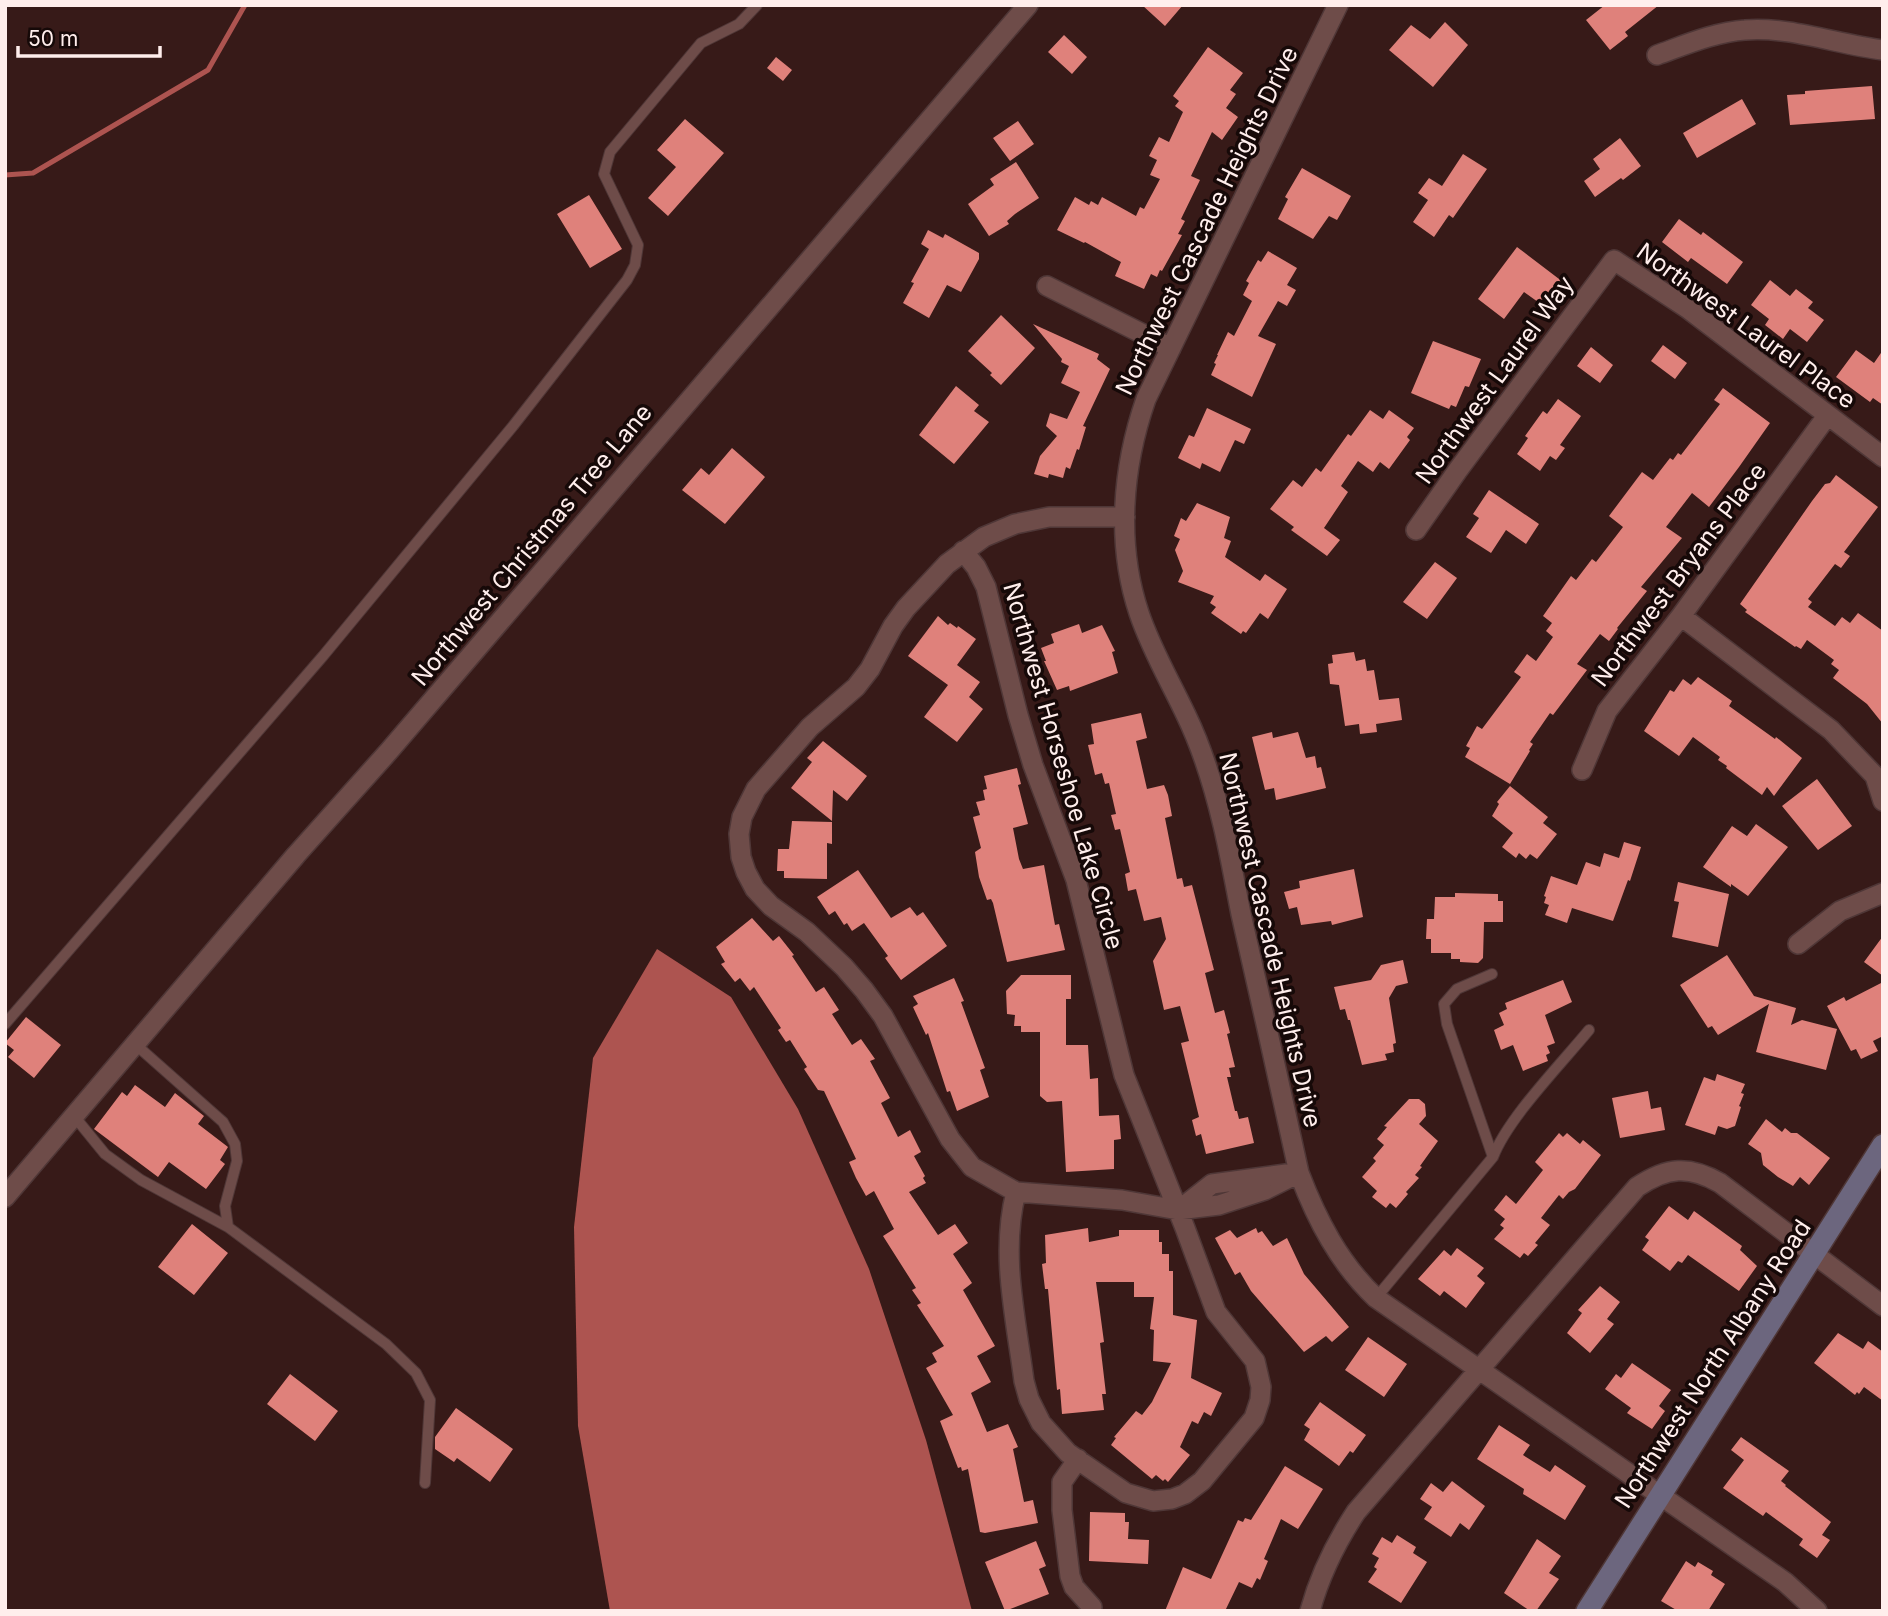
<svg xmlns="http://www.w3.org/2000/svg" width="1888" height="1616" font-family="Inter,sans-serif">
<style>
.water{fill:#ad5450}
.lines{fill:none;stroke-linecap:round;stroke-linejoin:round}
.stream{stroke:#ad5450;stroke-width:5}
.building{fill:#df817b}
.lane-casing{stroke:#4f3737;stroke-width:12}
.street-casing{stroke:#4f3737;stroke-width:22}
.secondary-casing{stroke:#4f3737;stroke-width:24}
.lane{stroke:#6e4c49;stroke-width:10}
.street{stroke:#6e4c49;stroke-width:19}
.secondary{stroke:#6c667e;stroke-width:21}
.labels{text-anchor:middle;stroke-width:7;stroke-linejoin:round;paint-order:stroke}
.street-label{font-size:24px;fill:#ffeeec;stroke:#160908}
</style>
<rect width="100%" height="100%" fill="#371a18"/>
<!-- water -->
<path class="water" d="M657 949 731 997 798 1109 869 1269 926 1440 972 1611H610L578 1426 574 1227 593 1058Z"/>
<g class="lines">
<!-- stream -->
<path class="stream" d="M5 175 33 173 208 70 245 5"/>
</g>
<!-- building -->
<path class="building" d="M1142 5H1183L1165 26Z
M1605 5H1659L1625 32 1628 36 1610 50 1586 20Z
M1445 22 1468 45 1433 87 1389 50 1411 25 1430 39Z
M1064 35 1087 57 1072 74 1048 52Z
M1208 47 1243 73 1230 90 1236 94 1226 108 1238 117 1222 140 1212 132 1191 176 1200 180 1181 219 1185 221 1178 234 1182 235 1162 271 1160 270 1157 277 1151 274 1144 289 1115 276 1121 262 1085 242 1084 243 1057 230 1075 197 1089 205 1091 201 1098 205 1102 197 1136 216 1140 207 1144 209 1160 179 1150 175 1157 160 1149 156 1159 137 1169 142 1183 112 1175 106 1179 101 1173 96Z
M776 57 792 70 783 81 767 68Z
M1872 86 1875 119 1790 125 1787 95 1805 94V91Z
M1742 99 1756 124 1697 158 1683 133Z
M685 119 724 153 668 216 648 198 676 167 657 150Z
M1018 121 1034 144 1010 161 993 138Z
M1620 138 1641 166 1623 180 1621 178 1595 197 1584 181 1600 169 1593 159Z
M1463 154 1487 169 1453 218 1449 215 1434 237 1413 222 1428 200 1418 193 1429 178 1442 186Z
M1016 162 1039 198 1015 214 1007 221 1009 224 989 236 968 204 994 185 990 179Z
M1302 168 1351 196 1337 220 1329 216 1313 239 1278 219 1288 199 1285 197Z
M589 195 622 249 590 268 557 214Z
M1679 219 1701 235 1703 232 1743 262 1727 284 1691 258 1688 262 1662 242Z
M928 230 943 238 945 234 979 253V259L961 292 947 285 929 318 903 303 914 283 911 282 929 249 921 244Z
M1517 247 1563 282 1545 307 1524 292 1504 319 1478 299Z
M1268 251 1297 268 1287 285 1296 290 1287 306 1278 301 1258 336 1276 344 1252 397 1211 375 1216 364 1214 363 1218 355H1217L1228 332 1234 336 1252 301 1243 295 1249 283 1246 281 1258 260 1261 262Z
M1770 280 1790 296 1796 289 1813 302 1808 308 1824 320 1807 342 1790 329 1783 339 1765 325 1769 319 1751 305Z
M1001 315 1035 348 1001 385 990 375 992 373 968 351Z
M1033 324 1099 354 1097 359 1110 369 1083 426 1086 427 1079 450 1077 449 1070 469 1066 467 1063 478 1049 474 1048 478 1034 474 1040 456 1057 436 1046 426 1050 413 1067 419 1080 392 1061 383 1069 366 1061 362 1062 359Z
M1433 341 1481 359 1469 387 1465 386 1456 407 1451 405 1449 409 1411 393Z
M1663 345 1687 363 1675 379 1651 361Z
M1591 347 1613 365 1600 383 1577 366Z
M1856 350 1874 363 1883 350V405L1873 398 1870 402 1836 377Z
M956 386 979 405 974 411 989 422 954 464 919 435Z
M1723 388 1770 423 1739 467 1709 507 1692 493 1666 527 1682 538 1641 587 1647 591 1617 628 1618 629 1609 641 1600 634 1577 664 1587 670 1553 715 1550 713 1530 742 1533 744 1529 750 1530 751 1510 784 1465 757 1470 748 1466 746 1477 726 1482 729 1521 677 1514 672 1527 654 1536 661 1553 637 1546 631 1552 623 1543 616 1571 576 1576 580 1592 559 1596 562 1623 527 1609 516 1642 472 1653 480 1670 458 1673 460 1678 453 1681 455 1720 404 1714 400Z
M1558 399 1581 416 1560 445 1565 448 1556 460 1550 456 1540 471 1517 454 1528 438 1525 436 1543 411 1547 414Z
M1207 408 1251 429 1244 444 1235 440 1220 472 1202 463 1200 469 1178 458 1189 435 1194 437Z
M1370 410 1383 419 1389 410 1414 428 1407 437 1410 440 1389 469 1380 462 1373 472 1358 461 1341 486 1348 492 1324 528 1340 540 1327 556 1291 530 1294 527 1270 509 1293 480 1302 487 1316 468 1321 472 1348 434 1351 436Z
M732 448 765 477 725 524 682 490 701 468 709 475Z
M1836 475 1878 507 1844 552 1850 556 1841 568 1835 564 1808 599 1812 602 1808 607 1835 626 1842 617 1850 623 1858 613 1883 631V724L1867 704 1833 678 1839 670 1831 664 1834 660 1807 640 1801 649 1796 646 1795 647 1745 612 1747 610 1740 604 1812 501 1825 484 1830 483Z
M1489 490 1539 524 1526 544 1506 530 1491 553 1466 537 1479 518 1473 514Z
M1197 503 1230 517 1224 538 1231 541 1225 557 1260 581 1265 574 1287 589 1268 619 1260 613 1246 633 1243 631 1241 634 1211 613 1216 607 1210 603 1214 596 1178 582 1183 571 1175 550 1180 539 1174 536 1181 518 1186 521Z
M1435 562 1457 578 1427 619 1403 602Z
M938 616 948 625 950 623 957 628 958 626 976 639 957 665 980 682 969 697 983 709 957 742 924 717 948 685 908 656Z
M1079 624 1082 633 1102 625 1115 651 1112 652 1118 673 1070 691 1069 686 1057 690 1044 661H1046L1041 648 1054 643 1051 634Z
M1354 652 1356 661 1365 659 1367 671 1374 670 1379 700 1399 698 1402 720 1376 724 1377 732 1360 734 1359 724 1345 726 1339 685 1330 684 1328 664 1333 663 1332 655Z
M1698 677 1732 701 1729 706 1775 739 1776 737 1802 758 1774 796 1767 787 1762 795 1726 768 1727 766 1718 760 1720 757 1693 737 1679 756 1644 731 1670 690 1674 692 1683 679 1691 685Z
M1141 713 1147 738 1136 741 1147 789 1164 785 1168 795 1172 816 1165 818 1177 879 1182 878 1184 887 1192 885 1214 970 1205 973 1215 1013 1224 1010 1230 1033 1227 1034 1235 1067 1229 1068 1231 1077H1227L1235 1111H1237L1239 1119 1248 1117 1254 1143 1206 1154 1201 1134 1196 1136 1192 1120 1199 1117 1181 1043 1189 1041 1180 1006 1164 1010 1153 961 1166 939 1161 917 1144 921 1136 889 1128 891 1125 874 1130 872 1120 829 1115 830 1111 815 1116 814 1109 783 1105 784 1102 773 1095 775 1088 745 1094 744 1091 724Z
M1272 732 1273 738 1298 732 1306 758 1315 756 1317 768 1321 767 1326 788 1276 800 1274 788 1265 790 1252 737Z
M823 741 867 776 847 801 833 790 832 821 791 788 812 762 807 758Z
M1017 768 1021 784 1018 785 1028 824 1013 828 1019 859 1023 869 1044 865 1055 925 1059 924 1065 950 1007 962 993 903 991 899 987 900 979 877 975 852 981 848 973 817 980 815 976 802 985 800 983 790 987 789 984 776Z
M1817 779 1852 826 1818 850 1782 806Z
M1510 786 1548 817 1543 823 1557 834 1537 859 1530 854 1526 859 1519 853 1516 858 1502 847 1513 833 1492 816 1499 804 1497 802Z
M792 821 832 822V844L827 843V879L784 878V871H777L778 849H789Z
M1756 824 1788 847 1748 896 1731 884V887L1703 867 1732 826 1747 836Z
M1624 842 1641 847 1630 881 1628 880 1613 921 1572 908 1567 923 1545 915 1549 905 1544 903 1546 897 1544 896 1551 876 1577 885 1586 862 1600 867 1604 853 1619 858Z
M1354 869 1363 917 1332 925 1331 921 1301 925 1297 907 1289 909 1284 892 1300 888 1299 881Z
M858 870 891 918 910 907 917 916 923 912 947 946 901 980 885 958 888 956 864 923 852 931 847 923 844 925 835 911 829 915 817 897Z
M1678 882 1729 894 1718 947 1672 937 1679 902 1674 901Z
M1455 893 1498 894V901H1503V922H1484L1483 958 1478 963 1460 962V959H1451V953H1431V939H1426L1427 919H1434L1435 897H1455Z
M752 918 773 941 779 936 794 955 792 956 816 992 824 987 839 1010 832 1014 852 1045 861 1039 875 1059 870 1061 890 1098 881 1103 898 1137 910 1130 921 1152 914 1156 925 1176 923 1178 926 1183 909 1192 938 1235 955 1224 968 1243 953 1254 972 1283 963 1290 995 1346 977 1356 991 1382 971 1393 987 1432 1008 1424 1018 1447 1013 1449 1024 1502 1033 1500 1038 1523 985 1533 980 1532 968 1469 962 1471 961 1467 958 1468 940 1421 953 1415 926 1368 937 1362 932 1353 944 1346 917 1305 921 1303 912 1290 916 1288 883 1236 894 1229 874 1191 866 1196 856 1178 849 1162 856 1159 824 1091 818 1090 804 1069 807 1067 790 1040 786 1042 778 1030 781 1028 754 987 750 991 740 978 735 982 721 964 725 962 716 947Z
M1883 936V976L1864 962Z
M1727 955 1754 996 1796 1008 1791 1025 1802 1020 1837 1029 1826 1070 1756 1052 1769 1004 1718 1035 1712 1026 1708 1028 1680 985Z
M1403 960 1408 983 1396 986 1389 998 1396 1043 1393 1044 1394 1052 1385 1054 1387 1060 1362 1065 1350 1020H1348L1345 1009 1340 1010 1334 987 1371 980 1381 965Z
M1021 975H1071V999H1066V1045H1088L1090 1079 1098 1078 1099 1116 1119 1115 1121 1139 1114 1140V1169L1066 1172 1062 1101 1047 1102 1040 1096V1032H1021V1026H1014L1015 1015 1007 1014 1006 991Z
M954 978 964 1001 961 1002 985 1068 980 1070 989 1097 957 1111 950 1091 947 1092 928 1033 926 1035 913 1007 918 1004 913 996Z
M1563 980 1572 1002 1545 1015 1555 1043 1547 1046 1550 1053 1546 1055 1548 1061 1523 1071 1513 1045 1501 1050 1494 1030 1504 1025 1499 1013 1507 1009 1505 1003Z
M1883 982V1036L1873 1041 1878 1051 1861 1059 1856 1049 1851 1051 1827 1006 1844 997 1846 1001Z
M26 1017 61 1045 34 1078 8 1057 14 1050 5 1043Z
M1717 1074 1745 1084 1741 1093 1744 1094 1739 1106 1741 1107 1735 1126 1727 1129 1718 1126 1715 1135 1685 1125 1704 1077 1715 1081Z
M135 1085 165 1107 175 1093 204 1116 198 1124 228 1147 220 1160 225 1164 206 1189 169 1162 158 1177 94 1129 122 1092 127 1096Z
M1648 1091 1651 1109 1661 1107 1665 1130 1620 1138 1612 1098Z
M1409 1099H1419L1425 1104 1426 1116 1419 1124 1438 1141 1420 1166 1422 1167 1415 1175 1419 1178 1406 1192 1408 1194 1396 1208 1390 1203 1386 1208 1372 1197 1377 1191 1362 1177 1376 1161 1373 1158 1384 1145 1377 1139 1387 1127 1384 1126Z
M1766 1119 1782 1132 1785 1128 1791 1133H1797L1830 1158 1809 1185 1800 1177 1793 1186 1778 1177 1763 1165 1761 1153 1748 1144Z
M1559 1133 1563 1137 1567 1133 1580 1144 1583 1140 1601 1155 1575 1189 1569 1192 1563 1199 1559 1195 1541 1218 1550 1225 1535 1243 1538 1245 1528 1256 1524 1253 1520 1258 1494 1239 1504 1228 1500 1225 1505 1219 1494 1210 1506 1195 1516 1204 1543 1170 1535 1162Z
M1669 1206 1688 1220 1694 1211 1742 1246 1740 1250 1757 1266 1739 1291 1688 1255 1682 1263 1678 1261 1670 1271 1642 1250 1649 1240 1645 1237Z
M192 1224 228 1253 194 1295 158 1267Z
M1088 1228 1089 1242 1119 1236V1230H1159V1242H1162V1254H1169V1271H1173V1315L1197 1320 1191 1378 1222 1393 1211 1416 1204 1412 1198 1424 1192 1421 1180 1447 1190 1455 1168 1482 1165 1479 1163 1481 1156 1475 1152 1479 1111 1445 1116 1438 1114 1437 1136 1411 1142 1415 1152 1402 1171 1363 1153 1361 1154 1330 1150 1329 1154 1297H1134V1282H1096L1104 1342 1100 1343 1106 1394H1102L1104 1410 1062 1414 1060 1389 1057 1390 1048 1289H1045L1042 1264 1046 1263 1045 1235Z
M1256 1228 1258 1233 1262 1231 1273 1246 1287 1238 1304 1274 1349 1327 1332 1342 1326 1336 1304 1352 1251 1291 1240 1272 1235 1275 1215 1238 1230 1230 1237 1238Z
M1457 1248 1484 1268 1477 1276 1485 1283 1466 1308 1444 1291 1440 1296 1418 1279 1444 1250 1451 1256Z
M1600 1286 1620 1302 1607 1319 1614 1324 1590 1353 1567 1333 1582 1313 1578 1310Z
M1838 1333 1863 1349 1868 1341 1883 1352V1401L1864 1387 1859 1394 1857 1392 1855 1395 1814 1363Z
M1368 1337 1407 1364 1384 1397 1345 1370Z
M1632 1363 1671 1390 1659 1406 1665 1411 1652 1429 1627 1413 1631 1408 1605 1389 1616 1374 1621 1378Z
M290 1374 338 1411 315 1441 267 1404Z
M1320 1402 1366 1435 1353 1453 1350 1451 1339 1466 1304 1440 1310 1429 1304 1425Z
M456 1408 513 1449 490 1482 457 1458 454 1462 435 1449V1437Z
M1499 1425 1530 1445 1523 1455 1550 1472 1555 1465 1586 1486 1565 1520 1523 1494 1524 1489 1477 1459Z
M1741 1437 1789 1471 1781 1481 1786 1485 1785 1486 1831 1522 1822 1535 1830 1540 1817 1558 1799 1545 1803 1539 1766 1512 1763 1516 1723 1488 1744 1460 1731 1450Z
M1285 1466 1323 1489 1298 1529 1281 1519 1264 1559 1268 1561 1260 1580 1257 1578 1252 1588 1239 1582 1225 1611H1165L1183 1567 1211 1579 1238 1520 1243 1522 1245 1518 1251 1520Z
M1452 1481 1485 1506 1469 1530 1460 1523 1451 1537 1424 1519 1432 1507 1420 1499 1431 1483 1443 1492Z
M1090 1512 1125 1513V1522H1129L1128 1539 1149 1540 1148 1564 1089 1561Z
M1397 1535 1416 1547 1413 1553 1427 1562 1401 1603 1368 1582 1377 1569 1374 1567 1379 1558 1372 1554 1382 1537 1392 1543Z
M1537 1539 1561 1556 1549 1573 1559 1579 1536 1611H1530L1504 1593Z
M1036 1541 1046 1566 1039 1569 1049 1594 1005 1611 985 1562Z
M1686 1561 1695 1567 1698 1562 1713 1571 1711 1575 1725 1584 1708 1611H1678L1661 1601Z"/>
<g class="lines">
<defs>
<path id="lane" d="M1492 974 1457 989 1444 1004 1447 1024 1493 1157
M5 1024 323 656 513 426 627 280 635 265 638 245 604 174 610 152 701 43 739 24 757 5
M135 1044 223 1122 235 1144 237 1161 225 1206 228 1227
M74 1116 105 1154 141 1180 228 1227 386 1344 416 1373 430 1400 425 1483
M1376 1298 1493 1157C1508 1118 1561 1064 1589 1030"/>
<path id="street" d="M1338 5 1146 399C1122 468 1116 544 1139 613 1151 649 1170 681 1186 715 1203 750 1214 787 1223 825 1230 854 1235 884 1241 914 1261 1000 1280 1087 1299 1173 1317 1220 1339 1263 1376 1298L1785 1582 1817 1611
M1657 55C1685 45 1715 32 1745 30 1789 26 1839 45 1883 50
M1047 286 1171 348
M1125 517H1049L1015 524 984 537 947 564 906 608 893 626 870 669 856 687 810 727 756 789 742 817 739 834 741 857 746 872 755 889 771 906 807 932 844 967 864 990 883 1016 950 1139 972 1167 1016 1192 1122 1200 1178 1210 1219 1205 1265 1190 1299 1173
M1416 530 1458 470 1614 260 1687 308 1883 457
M963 551 976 567 986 587 1018 715 1033 765 1076 880 1124 1075 1185 1228 1216 1312 1255 1361 1261 1387 1260 1400 1254 1418 1202 1481 1185 1494 1172 1499 1153 1501 1126 1493 1068 1453 1041 1423 1029 1399 1024 1381C1016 1319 1000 1254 1016 1192
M1681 616 1831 730 1875 776 1883 801
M1582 770 1607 711 1681 616 1827 416
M1798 944 1840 911 1883 893
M5 1197 296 855 389 751 1028 5
M1179 1210 1212 1184 1286 1174
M1078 1459 1062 1482V1510L1070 1576 1074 1587 1092 1607
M1310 1611C1320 1574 1335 1544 1356 1512L1637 1187C1667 1167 1689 1165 1720 1183L1883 1306"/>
<path id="secondary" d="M1587 1611 1883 1145"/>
</defs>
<!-- lane casing -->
<use href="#lane" class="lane-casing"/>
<!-- street casing -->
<use href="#street" class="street-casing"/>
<!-- secondary casing -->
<use href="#secondary" class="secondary-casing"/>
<!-- lane -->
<use href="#lane" class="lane"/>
<!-- street -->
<use href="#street" class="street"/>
<!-- secondary -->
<use href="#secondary" class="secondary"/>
</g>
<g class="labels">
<!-- street labels -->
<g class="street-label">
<text transform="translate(1207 221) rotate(-64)" y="8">Northwest Cascade Heights Drive</text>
<text transform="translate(1746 326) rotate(36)" y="8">Northwest Laurel Place</text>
<text transform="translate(1495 380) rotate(-54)" y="8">Northwest Laurel Way</text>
<text transform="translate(532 545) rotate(-50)" y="8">Northwest Christmas Tree Lane</text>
<text transform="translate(1679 575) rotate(-53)" y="8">Northwest Bryans Place</text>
<text transform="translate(1063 766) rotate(74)" y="8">Northwest Horseshoe Lake Circle</text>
<text transform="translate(1270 940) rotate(77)" y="8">Northwest Cascade Heights Drive</text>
<text transform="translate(1713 1364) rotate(-57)" y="8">Northwest North Albany Road</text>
</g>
</g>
<!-- border -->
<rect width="1888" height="1616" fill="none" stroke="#ffeeec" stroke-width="14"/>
<!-- scale -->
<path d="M18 46v10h142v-10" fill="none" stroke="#ffeeec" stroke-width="3.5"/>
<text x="28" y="46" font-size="21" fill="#ffeeec" stroke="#160908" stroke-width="5" paint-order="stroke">50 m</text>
</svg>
